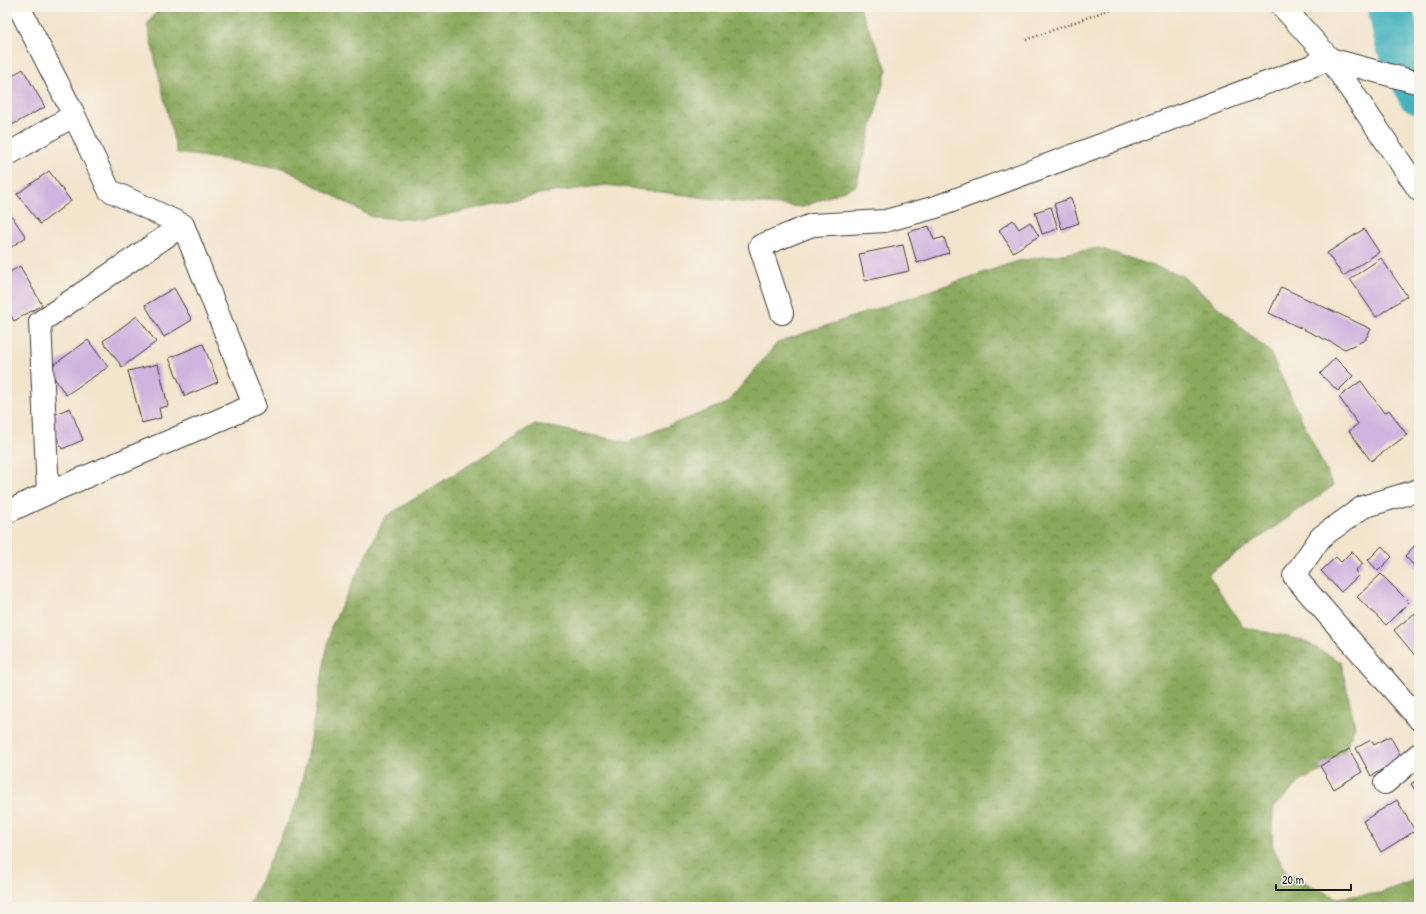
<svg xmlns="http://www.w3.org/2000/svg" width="1426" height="914" font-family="'Patrick Hand',sans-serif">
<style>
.forest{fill:url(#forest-crowns);stroke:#52623c}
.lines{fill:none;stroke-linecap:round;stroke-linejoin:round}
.river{stroke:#43b2be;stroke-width:45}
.building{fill:#d1b3df}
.minor-casing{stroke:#3c3a36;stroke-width:24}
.path{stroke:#3c3a36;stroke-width:2.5;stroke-dasharray:1 3;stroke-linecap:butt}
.minor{stroke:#fff;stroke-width:22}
</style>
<defs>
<pattern id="forest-crowns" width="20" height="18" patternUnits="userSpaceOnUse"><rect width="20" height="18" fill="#89a95c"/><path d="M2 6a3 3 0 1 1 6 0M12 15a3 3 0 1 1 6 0" fill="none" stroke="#6f894b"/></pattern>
</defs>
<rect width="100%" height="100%" fill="#f7f3e8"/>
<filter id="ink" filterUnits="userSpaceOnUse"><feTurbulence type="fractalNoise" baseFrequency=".025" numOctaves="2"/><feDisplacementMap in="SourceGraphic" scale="8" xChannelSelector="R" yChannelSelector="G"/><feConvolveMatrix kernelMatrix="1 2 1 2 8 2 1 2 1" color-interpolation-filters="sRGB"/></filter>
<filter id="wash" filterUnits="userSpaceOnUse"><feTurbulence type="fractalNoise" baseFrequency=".012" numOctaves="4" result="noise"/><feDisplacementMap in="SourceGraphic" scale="16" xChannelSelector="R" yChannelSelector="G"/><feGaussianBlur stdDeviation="0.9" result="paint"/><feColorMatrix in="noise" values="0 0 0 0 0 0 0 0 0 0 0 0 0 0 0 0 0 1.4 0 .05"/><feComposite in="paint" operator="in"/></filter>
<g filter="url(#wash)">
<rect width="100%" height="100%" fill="#f3e4cc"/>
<!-- forest -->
<path class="forest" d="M160 7H859L887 69 856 186 803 207 731 201 606 185 540 194 423 220 372 217 283 168 177 153 147 25Z
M1099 248 1181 275 1270 352 1333 486 1208 574 1243 627 1302 640 1341 662 1355 726 1340 762 1302 780 1273 808 1272 845 1287 874 1337 898 1380 893 1419 878V907H248L299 798 331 627 385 517 535 424 627 442 727 403 778 342 1018 261Z"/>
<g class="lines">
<!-- river -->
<path class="river" d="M1390 7 1397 41 1419 92"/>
</g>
<g id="blocks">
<!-- building -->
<path class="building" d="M23 69 45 107 12 125 7 116V79Z
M49 171 71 201 40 224 17 194Z
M1071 198 1079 223 1062 229 1054 204Z
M1051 207 1058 229 1042 234 1035 212Z
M9 212 26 237 7 250V213Z
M1013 220 1019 229 1030 222 1039 236 1013 252 999 230Z
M929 226 934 240 944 237 949 253 917 263 908 232Z
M1364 229 1379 252 1343 276 1327 253Z
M903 245 909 271 865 281 859 254Z
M1381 258 1407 296 1376 317 1350 279Z
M20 266 42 305 14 321 7 309V274Z
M1281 287 1371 329 1365 340 1345 349 1269 313Z
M174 288 192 320 164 337 145 305Z
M137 316 156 342 122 367 103 341Z
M88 340 108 367 66 395 48 369Z
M203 344 218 382 185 396 169 358Z
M1335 358 1353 376 1338 391 1320 374Z
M158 364 168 406 159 408 161 418 142 423 128 371Z
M1361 381 1384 413 1389 410 1407 435 1371 461 1349 431 1358 424 1339 397Z
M70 408 83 440 62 449 48 417Z
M1419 541V571L1405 556Z
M1382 546 1392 557 1378 571 1368 560Z
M1352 551 1363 564 1355 571 1359 575 1341 592 1321 571 1336 557 1341 562Z
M1381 574 1409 602 1386 625 1357 597Z
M1414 614 1419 619V656L1417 658 1394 630Z
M1390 736 1402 758 1371 776 1356 748 1371 740 1374 745Z
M1349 749 1362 772 1334 789 1320 766Z
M1419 779V796L1411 784Z
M1397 800 1415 831 1381 852 1363 821Z"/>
</g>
</g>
<g filter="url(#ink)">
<use href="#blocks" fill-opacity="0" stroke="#3c3a36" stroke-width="1"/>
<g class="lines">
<defs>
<path id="minor" d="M19 7 74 115 109 190 183 225
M1283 7 1330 59 1419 190
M7 155 74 115
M782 313 760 246 812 225 885 221 936 207 1330 59 1419 83
M1419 490 1363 507 1321 537 1294 576 1419 719
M7 512 48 493 254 405 183 225 40 322 48 493
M1385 783 1419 754"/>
</defs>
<!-- minor casing -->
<use href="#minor" class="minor-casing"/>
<!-- path -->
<path class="path" d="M1026 40 1116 7"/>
<!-- minor -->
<use href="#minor" class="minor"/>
</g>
</g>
<!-- margin -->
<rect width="1426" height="914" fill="none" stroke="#f7f3e8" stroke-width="24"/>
<!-- scale -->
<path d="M1276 884v6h75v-6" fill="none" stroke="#1c1c1c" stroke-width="2"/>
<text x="1282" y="884" font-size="12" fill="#1c1c1c" stroke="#f7f3e8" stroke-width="3" paint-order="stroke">20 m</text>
</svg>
